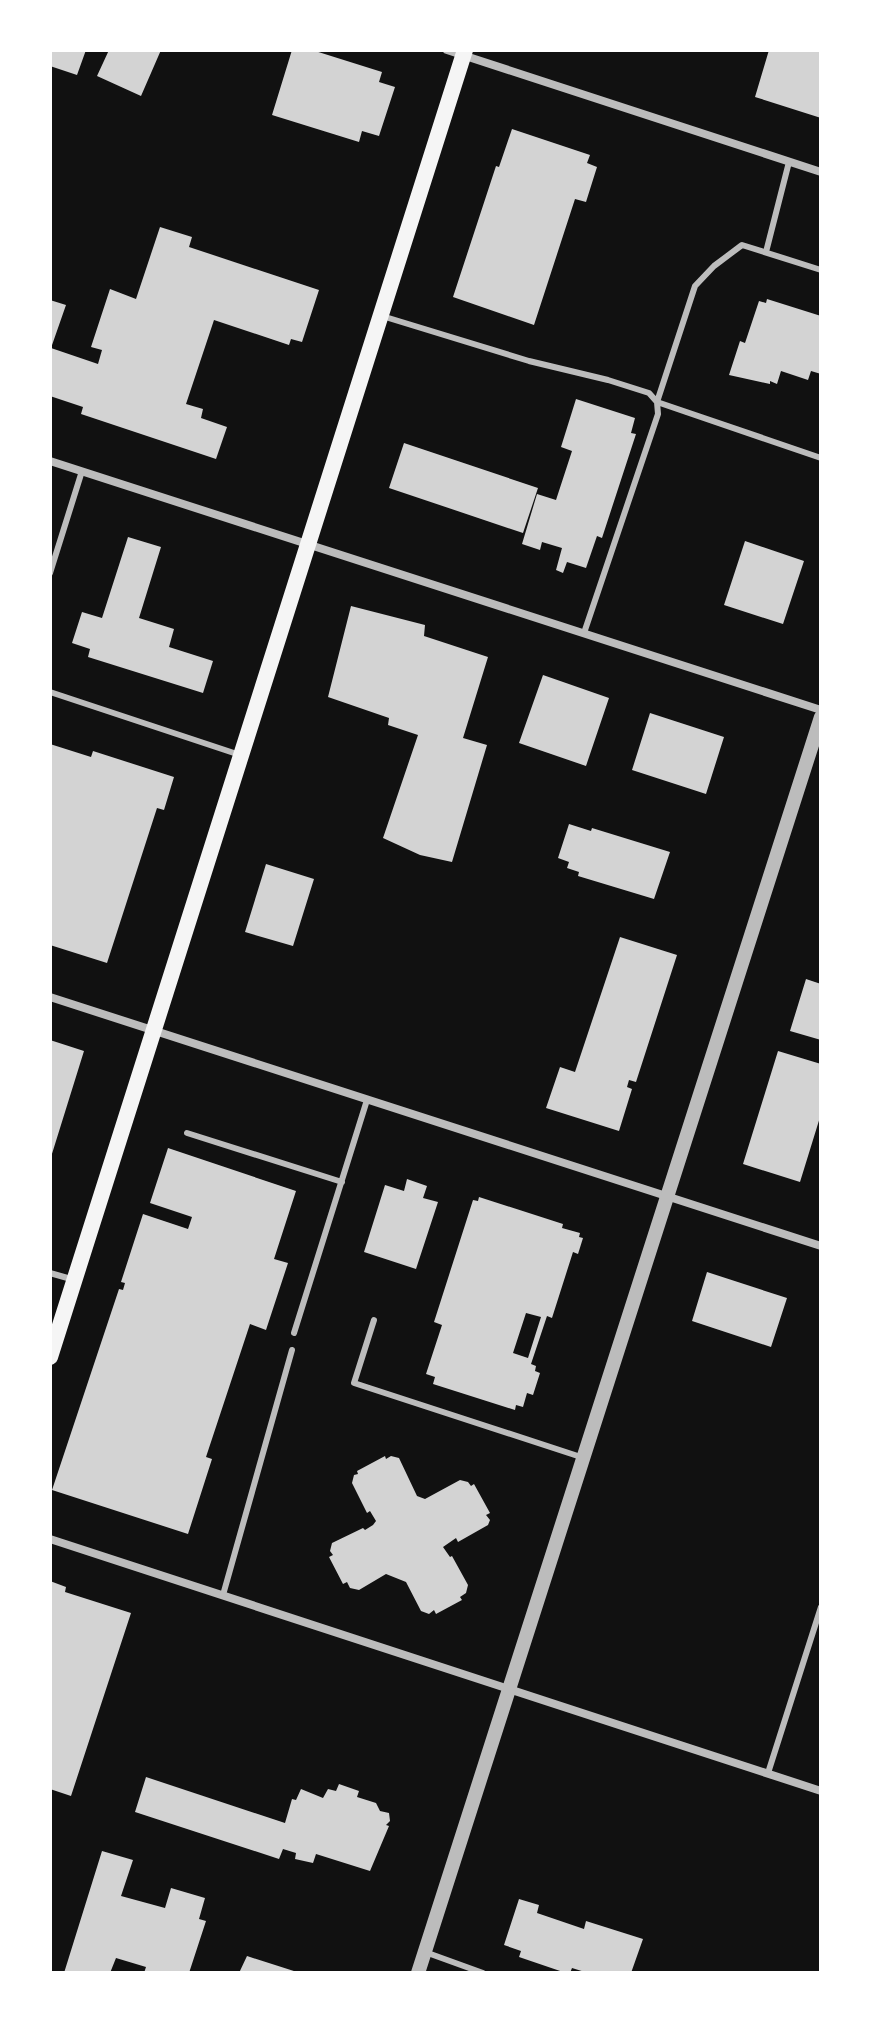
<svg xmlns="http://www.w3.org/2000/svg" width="871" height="2023" font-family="'Roboto Condensed',sans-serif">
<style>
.building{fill:#d3d3d3;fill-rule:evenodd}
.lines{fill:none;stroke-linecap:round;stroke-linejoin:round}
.service{stroke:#bcbcbc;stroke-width:6}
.minor{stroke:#bcbcbc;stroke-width:8}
.tertiary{stroke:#bcbcbc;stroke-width:14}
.secondary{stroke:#f5f5f5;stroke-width:16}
</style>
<rect width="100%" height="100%" fill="#111"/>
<!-- building -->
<path class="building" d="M50 50H86L77 75 50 66Z
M109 50H161L141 96 97 76Z
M292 50H312L382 72 379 82 395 87 379 136 362 131 359 142 272 115Z
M769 50H821V118L755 97Z
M512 129 590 155 587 163 597 167 586 202 575 199 534 325 453 297 496 166 499 167Z
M160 227 192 237 189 247 319 290 302 342 291 339 289 345 214 320 186 404 203 409 201 418 227 427 216 459 81 414 83 407 50 396V300L66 305 51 348 98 364 102 350 91 347 110 289 136 299Z
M767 299 821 316V374L811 371 808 380 781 371 777 384 770 381V384L729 375 740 341 745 343 759 301 766 303Z
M576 399 635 418 631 433 636 434 602 538 597 536 586 568 567 562 563 573 556 570 562 548 542 542 540 550 522 544 537 494 556 500 572 451 561 447Z
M404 443 538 488 523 533 389 488Z
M128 537 161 547 139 618 174 629 169 647 213 661 203 693 88 657 90 649 72 643 82 612 102 618Z
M745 541 804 561 783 624 724 605Z
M351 606 425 625 424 636 488 657 463 738 487 745 452 862 420 855 383 838 418 735 388 725 389 718 328 697Z
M543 675 609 698 586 766 519 743Z
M650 713 724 737 706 794 632 770Z
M50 744 91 757 93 751 174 777 164 810 157 808 107 963 50 945Z
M569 824 591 831 592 828 670 852 654 899 578 876 579 872 567 868 569 862 558 858Z
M266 864 314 879 293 946 245 932Z
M620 937 677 955 636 1082 629 1080 627 1087 632 1089 619 1131 546 1108 560 1067 575 1072Z
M806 979 821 984V1040L790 1031Z
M50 1040 84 1051 51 1157H50Z
M778 1051 821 1064V1114L800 1182 743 1164Z
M168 1148 296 1191 274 1259 288 1263 266 1330 250 1324 206 1457 212 1459 188 1534 52 1490 119 1289 123 1290 125 1283 121 1282 143 1214 188 1229 192 1217 150 1203Z
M407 1179 427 1186 423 1198 438 1202 416 1269 364 1252 385 1185 404 1191Z
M479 1197 563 1224 562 1228 580 1233 579 1237 583 1238 578 1254 573 1252 552 1318 547 1316 531 1364 536 1366 535 1371 540 1373 533 1395 527 1393 523 1407 516 1405 515 1410 433 1384 435 1377 426 1374 442 1325 434 1322 473 1200 478 1201ZM526 1313 541 1317 528 1358 513 1353Z
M707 1272 787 1298 771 1347 692 1321Z
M385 1456 386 1459 391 1456 399 1458 417 1496 425 1499 460 1480 468 1482 471 1486 474 1484 490 1513 486 1515 490 1520 488 1525 458 1542 456 1538 443 1547 450 1557 452 1556 468 1585 466 1593 460 1597 462 1600 436 1614 434 1610 429 1614 421 1611 406 1582 386 1574 359 1590 350 1588 347 1582 343 1584 329 1557 333 1555 330 1551 332 1543 363 1528 365 1530 373 1525 376 1521 370 1511 367 1513 352 1483 354 1475 358 1474 357 1471Z
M50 1581 66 1587 65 1592 131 1613 71 1796 50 1789Z
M146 1777 285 1823 292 1799 296 1800 301 1789 323 1798 328 1789 336 1791 339 1784 359 1791 357 1797 376 1803 380 1811 389 1813 390 1821 386 1825 389 1826 370 1871 316 1854 313 1863 295 1859 296 1853 283 1849 279 1859 135 1812Z
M102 1851 133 1860 121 1896 165 1908 171 1888 205 1898 199 1919 206 1921 189 1973H144L146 1967 116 1958 110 1973H64Z
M519 1899 539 1905 537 1913 584 1929 586 1921 643 1939 631 1973H588L572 1968 570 1973H566L519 1957 521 1951 504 1945Z
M247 1956 297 1972V1973H239Z"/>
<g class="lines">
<!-- service -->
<path class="service" d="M766 252 789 162
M382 316 529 361 608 380 649 393 657 402 821 458
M50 573 82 471
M584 633 658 414 657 402 695 286 714 266 742 245 821 270
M50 692 240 755
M187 1133 342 1182
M50 1273 71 1279
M374 1320 354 1383 584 1458
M294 1333 367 1100
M223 1595 292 1350
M768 1773 821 1607
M425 1952 483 1973"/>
<!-- minor -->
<path class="minor" d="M447 50 821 172
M50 461 821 710
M50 997 821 1246
M50 1539 821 1791"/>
<!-- tertiary -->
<path class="tertiary" d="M418 1973 821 717"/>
<!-- secondary -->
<path class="secondary" d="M50 1357 465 50"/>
</g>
<!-- border -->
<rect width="871" height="2023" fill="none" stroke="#ffffff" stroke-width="104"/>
</svg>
